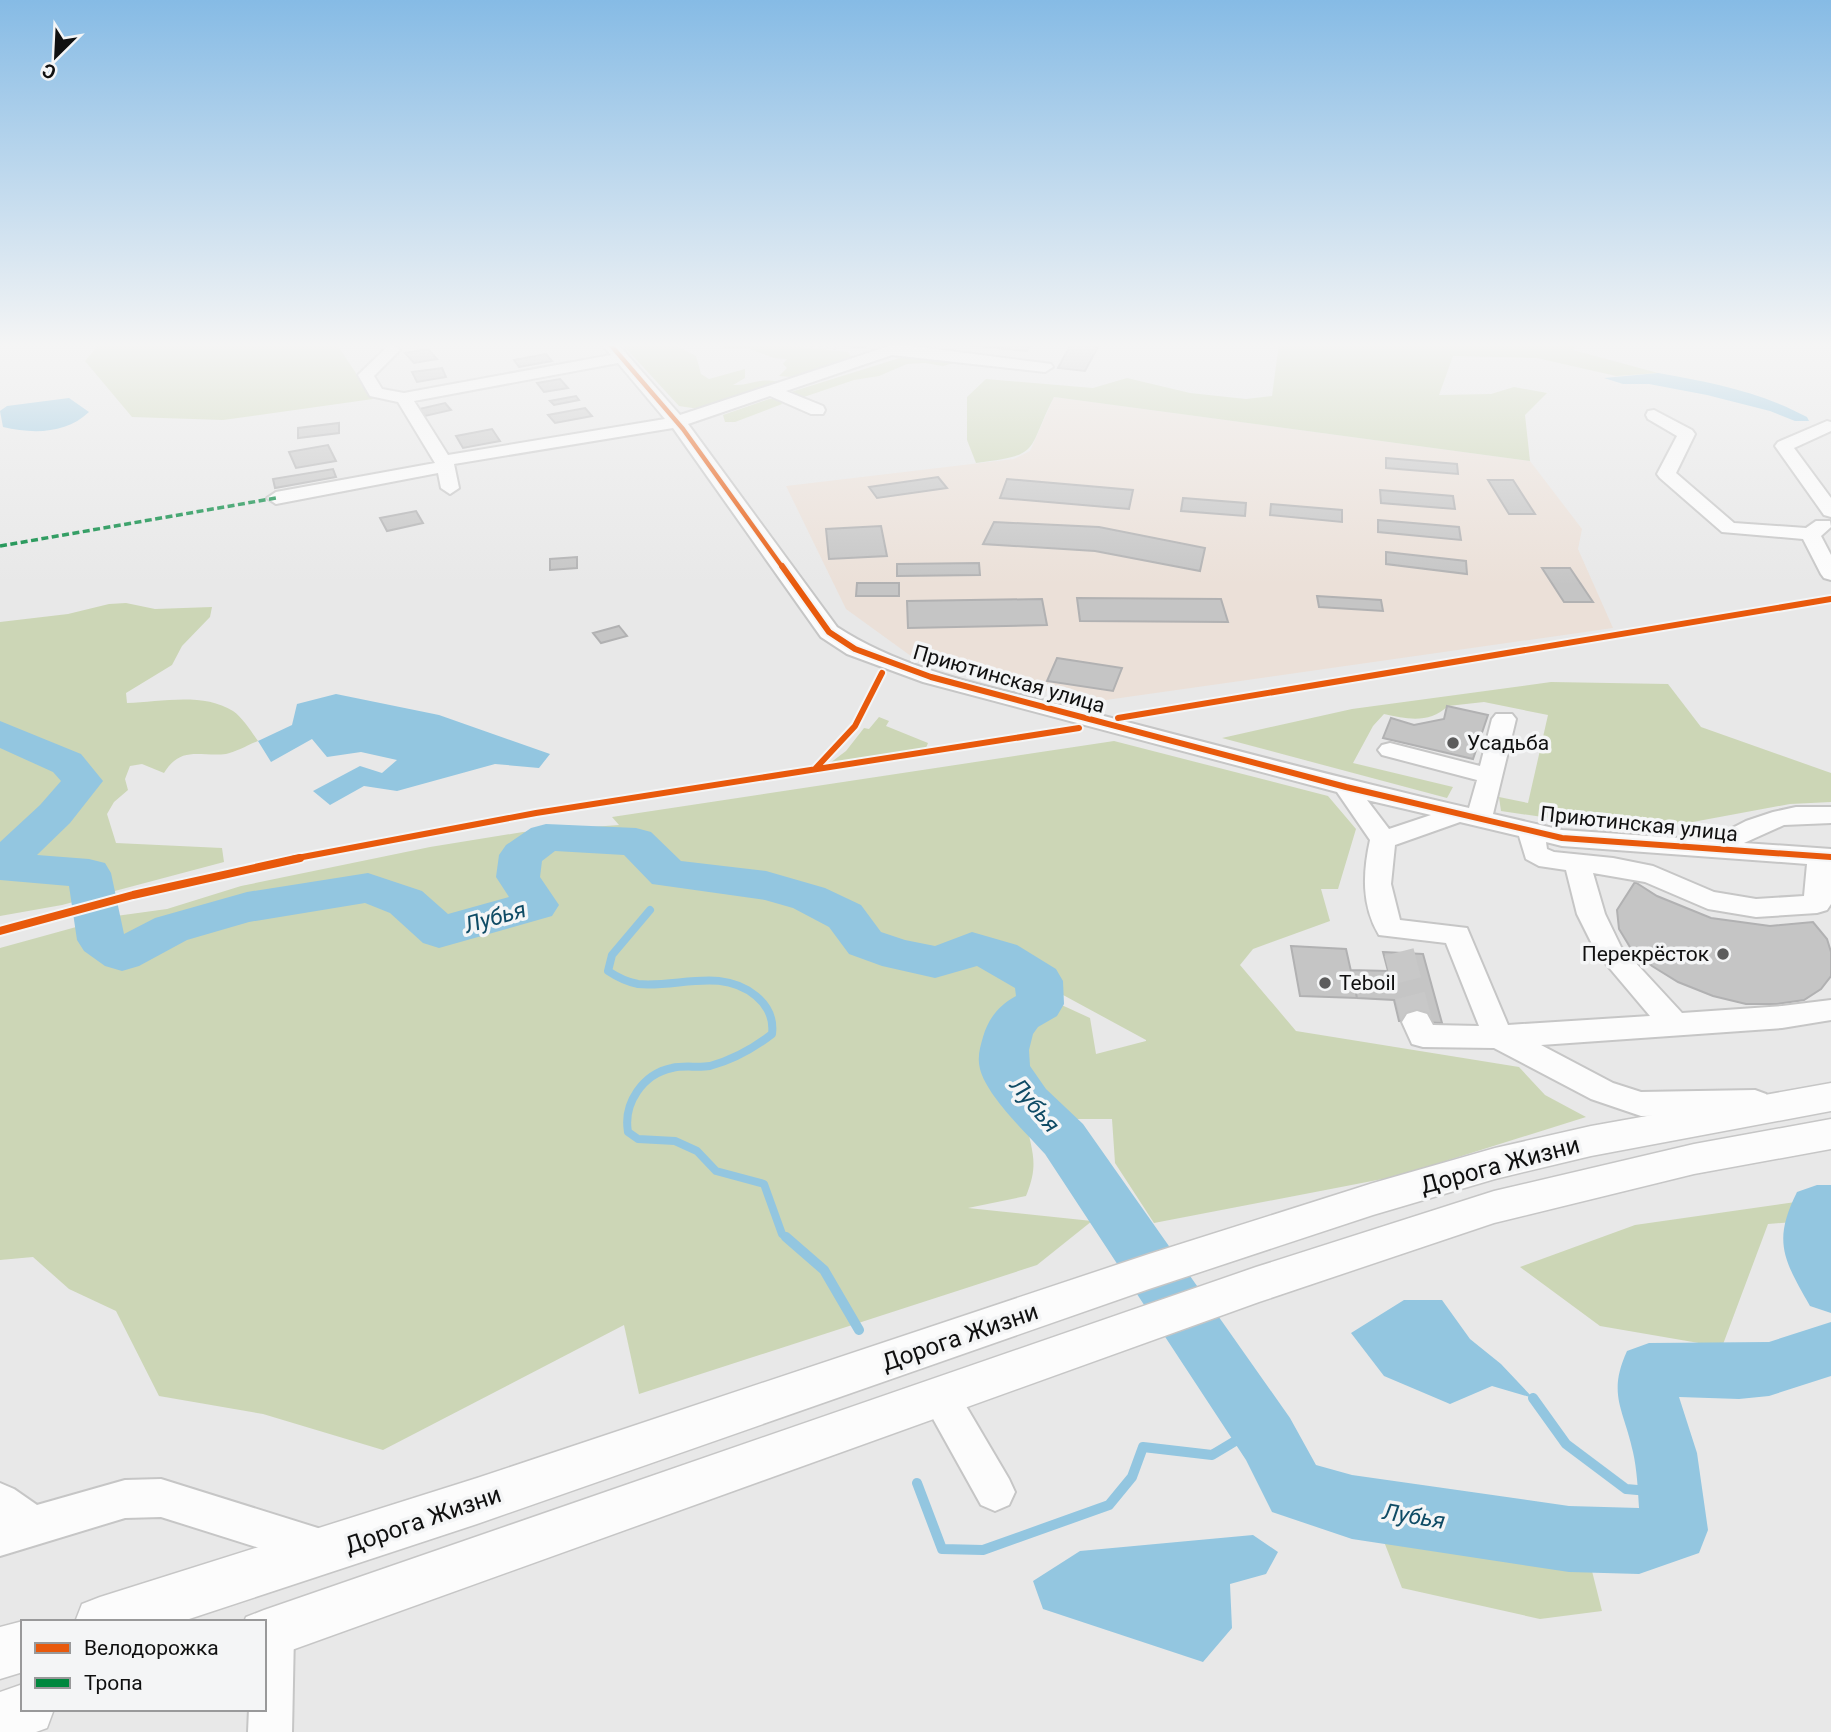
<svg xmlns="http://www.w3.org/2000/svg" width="1831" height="1732" font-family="Roboto,sans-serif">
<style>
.industrial{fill:#ebe0d8}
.green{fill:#ccd6b6;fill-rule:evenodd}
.water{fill:#93c6e0}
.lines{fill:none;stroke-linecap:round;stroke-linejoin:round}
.stream-far1{stroke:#93c6e0;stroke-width:8}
.stream{stroke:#93c6e0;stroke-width:10}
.river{fill:#93c6e0;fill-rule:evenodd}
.building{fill:#c5c5c5;stroke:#b1b1b2;stroke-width:2}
.minor-tunnel{stroke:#c8c8c8;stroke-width:30;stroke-dasharray:30 15;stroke-linecap:butt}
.minor-casing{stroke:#c6c6c6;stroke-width:4}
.major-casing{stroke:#c6c6c6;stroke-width:3}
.path-far1{stroke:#c8c9c9;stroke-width:2.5;stroke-dasharray:4.5 2.5;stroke-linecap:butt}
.path{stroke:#c8c9c9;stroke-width:3.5;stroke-dasharray:6 2.5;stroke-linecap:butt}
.minor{fill:#fcfcfc;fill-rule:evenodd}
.major{fill:#fcfcfc;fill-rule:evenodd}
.quiet{stroke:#00873e;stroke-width:3.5;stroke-dasharray:7 3.5;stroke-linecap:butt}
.cycleway-far2-casing{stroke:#f4f5f6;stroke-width:7}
.cycleway-far1-casing{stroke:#f4f5f6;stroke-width:10}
.cycleway-casing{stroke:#f4f5f6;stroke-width:12}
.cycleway-far2{stroke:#e8590c;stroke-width:4.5}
.cycleway-far1{stroke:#e8590c;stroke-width:6}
.cycleway{stroke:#e8590c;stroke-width:8}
.poi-dot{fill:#5c5c5c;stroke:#f4f5f6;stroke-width:2.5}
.labels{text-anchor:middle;stroke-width:7;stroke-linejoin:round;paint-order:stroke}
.street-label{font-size:21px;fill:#101010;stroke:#f4f5f6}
.poi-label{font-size:21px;fill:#101010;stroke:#f4f5f6;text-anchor:start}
.water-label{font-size:23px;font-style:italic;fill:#0f4b65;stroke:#f4f5f6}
.near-street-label{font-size:24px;fill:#101010;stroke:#f4f5f6}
</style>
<rect width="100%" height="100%" fill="#e8e8e8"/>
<!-- industrial -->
<path class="industrial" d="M1054 397 1530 461 1582 529 1578 549 1613 628 1092 702 915 659 846 609 786 486 1014 459 1030 451Z"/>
<!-- green -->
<path class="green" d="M100 343H336L373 399 223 420 132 417 85 361Z
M621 343H672L696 356 701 374 709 379 745 369V378L733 385C750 386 760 377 778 382L699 409 679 406Z
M720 343H762L848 352 851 357 792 377 779 376 787 368 783 364 787 359 774 358 747 348 724 349Z
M1279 343H1578L1573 350 1658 373 1616 376 1537 358 1453 356 1439 395 1491 394 1514 387 1547 393 1525 415 1530 461 1054 397C1026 451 1043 455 976 463L967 440V397L986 379 1093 388 1127 378 1190 393 1246 399 1272 396Z
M906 356 957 362 943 366 925 363 907 364 879 376 854 380 801 398H794L791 392Z
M769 399H779L782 404 735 422H725L723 415Z
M126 603 155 609 212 607 210 617 182 646 172 665 126 693 127 703C160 702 203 692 233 711 242 717 251 731 258 741 248 745 236 752 226 754 200 757 181 745 164 773L142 764 130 766 125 779 128 790 114 802 107 814 116 843 222 848 224 862 62 905 0 916V622L68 614 109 604Z
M1551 682 1668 684 1701 727 1831 773V802L1790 804 1682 824H1590L1501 811 1499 797 1528 803 1548 715 1484 702 1448 706C1429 724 1407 719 1384 714L1373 726 1353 763 1453 787 1447 798 1222 738 1352 709Z
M879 717 889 721 886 726 928 743 926 748 830 763 846 751 864 728 869 729Z
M1114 741 1328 796 1356 829 1338 889H1321L1330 921 1253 949 1240 965 1296 1031 1519 1067 1545 1095 1586 1117 1398 1176 1154 1223 1115 1163 1112 1119H1026C1031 1152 1040 1162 1026 1196L968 1208 1092 1221 1037 1265 639 1394 624 1325 383 1450 263 1414 159 1396 116 1311 69 1289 33 1257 0 1260V948L116 916 167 909 241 886 430 847 523 832 619 825 612 817ZM1041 983 1146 1040V1041L1096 1054 1090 1018 1055 1002Z
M1831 1197V1219L1768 1224 1722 1347 1600 1326 1520 1267 1635 1225Z
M1383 1539 1590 1563 1602 1611 1540 1619 1402 1588Z"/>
<!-- water -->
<path class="water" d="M1658 373C1709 382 1761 392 1807 417L1809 421H1795L1770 411 1707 395 1649 384H1623L1604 378Z
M69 398 89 412C66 434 33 434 3 427L0 411 7 406Z
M336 694 439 715 550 754 539 768 495 764 397 791 364 786 330 805 313 791 360 766 382 773 397 760 361 752 327 757 312 739 271 762 258 741 292 725 297 704Z
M1404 1300H1442L1470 1339 1501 1364 1533 1398 1492 1386 1450 1404 1384 1376 1351 1333Z
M1253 1535 1278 1552 1266 1574 1230 1584 1232 1628 1203 1662 1043 1609 1033 1581 1080 1551Z"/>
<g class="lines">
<!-- stream-far1 -->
<path class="stream-far1" d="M650 910 612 955 608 971C617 977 627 982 638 984 678 988 721 967 756 996 768 1006 774 1018 772 1034 754 1048 732 1060 710 1066 697 1068 684 1065 672 1068 643 1074 623 1103 628 1132L638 1139 675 1141 697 1151 716 1171 764 1184 782 1234 788 1239"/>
<!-- stream -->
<path class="stream" d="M786 1237 824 1270 859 1330
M1533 1398 1566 1444 1626 1489 1649 1491 1675 1530
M917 1483 942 1549 983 1550 1109 1505 1132 1477 1143 1447 1212 1455 1242 1437 1268 1439"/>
<!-- river -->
<path class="river" d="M0 721 81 754 103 781 70 823 37 855 89 859 105 863 111 873 124 934 155 918 247 892 368 873 422 891 448 914 509 897 496 877 499 855 506 845 531 828 546 824 636 828 651 832 681 861 766 871 825 888 861 905 881 932 905 940 935 946 972 932 1017 945 1056 969 1063 981 1064 1004 1057 1016 1038 1027 1033 1034 1029 1050 1030 1066 1046 1089 1083 1124 1290 1418 1316 1465 1352 1475 1569 1506 1639 1508C1638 1490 1637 1470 1633 1452 1624 1409 1607 1395 1627 1351L1649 1343 1769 1342 1831 1322V1376L1769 1396 1739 1399 1679 1397 1697 1453 1708 1530 1699 1553 1639 1574 1569 1572 1352 1539 1272 1512 1246 1460 1045 1154C1026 1133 987 1096 980 1069 977 1058 980 1047 983 1037 988 1019 999 1005 1016 996L1015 988 977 966 935 978 882 966 849 954 829 927 793 908 765 900 652 884 624 855 555 851 542 861 540 877 559 905 552 916 439 948 423 943 390 913 365 903 249 922 187 940 139 966 122 971 105 966 84 951 77 940 69 886 0 880V842L40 805 61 781 53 772 0 748Z
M1817 1185H1831V1313L1810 1306C1784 1260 1772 1242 1797 1192Z"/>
</g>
<!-- building -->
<path class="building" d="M817 343H869L865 348Z
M947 343H1032L1027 351Z
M1059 343H1100L1085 371 1058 368 1071 344Z
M428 349 437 359 414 363 405 353Z
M546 354 552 361 519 367 514 360Z
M442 368 446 377 417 382 412 372Z
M560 379 568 388 544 392 537 383Z
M576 396 579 400 554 405 550 401Z
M445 403 451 410 425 416 419 409Z
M585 408 592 416 555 423 548 415Z
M339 423V433L298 438V428Z
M492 429 500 441 463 448 456 436Z
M328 445 336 461 296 468 289 452Z
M1386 458 1457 464 1458 474 1386 468Z
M333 469 336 477 275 488 273 479Z
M938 477 947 488 877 498 869 487Z
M1007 479 1133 490 1129 509 1000 498Z
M1488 480H1513L1535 514H1509Z
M1380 490 1453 496 1455 509 1381 503Z
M1183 498 1246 503 1245 516 1181 511Z
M1271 504 1342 510V522L1270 515Z
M416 511 423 523 387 531 380 518Z
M1378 520 1459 527 1461 540 1378 532Z
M994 522 1099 527 1205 548 1200 571 1095 551 983 544Z
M881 526 887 556 829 559 826 529Z
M1386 552 1466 561 1467 574 1386 564Z
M577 557V568L550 570V559Z
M979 563 980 575 897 576V564Z
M1542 568H1570L1593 602H1564Z
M857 583H899V596H856Z
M1317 596 1381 600 1383 611 1319 607Z
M1077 598 1221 599 1228 622 1080 621Z
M1042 599 1047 625 908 628 907 601Z
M619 626 627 636 601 643 593 633Z
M1057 658 1122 668 1113 691 1047 681Z
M1447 706 1488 715 1473 759 1383 738 1391 718 1414 725 1444 719Z
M1635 882 1657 896 1711 918 1770 926 1813 922 1827 939 1831 952V976L1821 989 1804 1000 1777 1004H1746L1713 996 1678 982 1652 966 1630 947 1619 929 1617 910Z
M1291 946 1346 949 1357 998 1300 996Z
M1383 952 1423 954 1442 1023 1399 1021 1394 1000 1357 998 1351 970 1388 971Z"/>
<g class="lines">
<!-- minor-tunnel -->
<path class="minor-tunnel" d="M1399 952 1417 1022"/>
<defs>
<path id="minor" d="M601 343H617L680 415 886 347 889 343 1051 364 1053 367 1045 372 892 355 786 391 823 406 825 410 823 414H811L770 396 688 424 837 627C907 673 997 688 1077 709 1208 743 1338 778 1469 808L1477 780 1382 755 1378 750 1382 745 1390 743 1480 766 1492 719 1496 714H1512L1516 719 1493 814 1562 830 1709 840 1746 821 1773 812 1796 807H1831V823L1784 825 1744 843 1831 849V904L1827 910 1817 913 1756 917 1708 909 1645 882 1593 873 1605 914 1621 947 1682 1013 1782 1006 1831 1000V1020L1782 1028 1541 1045 1613 1083 1641 1092 1755 1090 1766 1094 1771 1102 1766 1110 1755 1114 1641 1116 1591 1099 1494 1048 1423 1047 1412 1044 1402 1022 1407 1014 1417 1011 1427 1014 1433 1025 1479 1026 1446 943 1379 935C1361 905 1363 872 1370 840L1337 792 923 682 847 654 821 637 673 428 454 464 459 488 450 494 441 488 438 473 276 504 267 498 276 492 435 463 398 402 370 396 358 375 387 347 392 345 400 350 374 376 382 389 404 393 611 355ZM618 363 665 419 448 455 414 401ZM1367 800 1431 815 1389 829ZM1460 822 1519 836 1526 859 1539 866 1566 870 1577 914 1596 952 1650 1016 1508 1025 1467 928 1400 920 1391 884 1395 845ZM1546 842 1562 846 1807 864 1804 896 1756 899 1714 892 1653 866 1613 858 1554 852 1547 849Z
M1654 410 1692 430 1695 434 1676 473 1734 523 1806 528 1816 521H1830L1831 527 1821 536 1831 555V580L1824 578 1821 574 1803 539 1722 532 1660 478 1657 474 1677 436 1648 419 1646 415 1648 411Z
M1827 421 1831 422V431L1794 448 1831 498V517L1824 515 1775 446 1778 442Z
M940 1379 953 1384 1009 1479 1015 1492 1009 1505 995 1511 981 1505 927 1408 921 1396 927 1384Z
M161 1479 337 1534 343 1548 337 1562 323 1568 161 1517 125 1518 0 1556V1483L14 1489 37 1505 125 1480Z
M273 1612 288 1618 294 1633 292 1732H248L249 1709H264V1622H257L258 1618Z"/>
<path id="major" d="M1831 1083V1111L1591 1156 1495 1179 1373 1215 1149 1289 477 1524 180 1622H75L82 1604 100 1597 477 1478 1149 1254 1373 1183 1495 1148 1591 1126Z
M1831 1119V1149L1694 1174 1494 1223 1259 1302 264 1660V1622H244L246 1617 264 1610 1256 1267 1494 1191 1694 1144Z
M23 1621 26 1622H23V1672L0 1679V1627Z
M23 1684V1709H54L47 1728 36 1732H0V1692Z"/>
</defs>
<!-- minor casing -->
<use href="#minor" class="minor-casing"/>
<!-- major casing -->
<use href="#major" class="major-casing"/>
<!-- path-far1 -->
<path class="path-far1" d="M790 344 839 349"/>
<!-- path -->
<path class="path" d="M1141 713 1831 599"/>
<!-- minor -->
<use href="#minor" class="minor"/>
<!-- major -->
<use href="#major" class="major"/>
<!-- quiet -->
<path class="quiet" d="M783 343 790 344
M0 546 276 498"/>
<defs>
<path id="cycleway-far2" d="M609 343 683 429 783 568"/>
<path id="cycleway-far1" d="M782 566 829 632 855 649 931 677 1346 787 1562 838 1831 857
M1118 718 1831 599
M815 769 855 726 882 673
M292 859 536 813 1079 728"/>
<path id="cycleway" d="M0 931 133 895 300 858"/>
</defs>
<!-- cycleway-far2 casing -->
<use href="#cycleway-far2" class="cycleway-far2-casing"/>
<!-- cycleway-far1 casing -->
<use href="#cycleway-far1" class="cycleway-far1-casing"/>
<!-- cycleway casing -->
<use href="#cycleway" class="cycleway-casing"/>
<!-- cycleway-far2 -->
<use href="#cycleway-far2" class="cycleway-far2"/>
<!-- cycleway-far1 -->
<use href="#cycleway-far1" class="cycleway-far1"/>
<!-- cycleway -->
<use href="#cycleway" class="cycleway"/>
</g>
<!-- sky -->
<linearGradient id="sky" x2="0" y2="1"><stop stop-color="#86bbe5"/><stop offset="0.59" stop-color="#f5f5f5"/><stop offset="1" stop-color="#f5f5f5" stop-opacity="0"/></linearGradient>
<rect width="1831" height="585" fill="url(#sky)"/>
<!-- markers -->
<g class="poi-dot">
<circle cx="1453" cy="743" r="7"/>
<circle cx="1723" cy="954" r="7"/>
<circle cx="1325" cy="983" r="7"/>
</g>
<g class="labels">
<!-- street labels -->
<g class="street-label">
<text transform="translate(1009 679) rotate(16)" y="7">Приютинская улица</text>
<text transform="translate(1639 824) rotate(6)" y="7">Приютинская улица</text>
</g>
<!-- poi labels -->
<g class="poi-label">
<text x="1467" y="750">Усадьба</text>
<text x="1709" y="961" text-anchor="end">Перекрёсток</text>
<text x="1339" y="990">Teboil</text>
</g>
<!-- water labels -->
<g class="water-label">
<text transform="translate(495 917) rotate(-16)" y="8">Лубья</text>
<text transform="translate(1035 1105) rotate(50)" y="8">Лубья</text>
<text transform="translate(1414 1516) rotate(9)" y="8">Лубья</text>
</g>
<!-- near-street labels -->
<g class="near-street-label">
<text transform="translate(1500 1165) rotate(-15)" y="8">Дорога Жизни</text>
<text transform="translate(960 1337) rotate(-19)" y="8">Дорога Жизни</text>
<text transform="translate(423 1520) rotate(-19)" y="8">Дорога Жизни</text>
</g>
</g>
<!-- legend -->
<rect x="21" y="1620" width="245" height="91" fill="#f4f5f6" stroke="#99999a" stroke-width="2"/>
<rect x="35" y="1643" width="35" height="10" fill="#e8590c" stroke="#99999a" stroke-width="2"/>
<text x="84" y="1655" font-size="21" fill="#101010">Велодорожка</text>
<rect x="35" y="1678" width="35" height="10" fill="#00873e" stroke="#99999a" stroke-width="2"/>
<text x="84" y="1690" font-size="21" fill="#101010">Тропа</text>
<!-- north arrow -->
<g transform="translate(56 56) rotate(204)" stroke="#f4f5f6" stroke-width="5" paint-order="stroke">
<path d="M0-5L12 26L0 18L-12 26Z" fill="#101010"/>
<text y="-10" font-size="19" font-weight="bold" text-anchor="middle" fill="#101010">С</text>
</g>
</svg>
